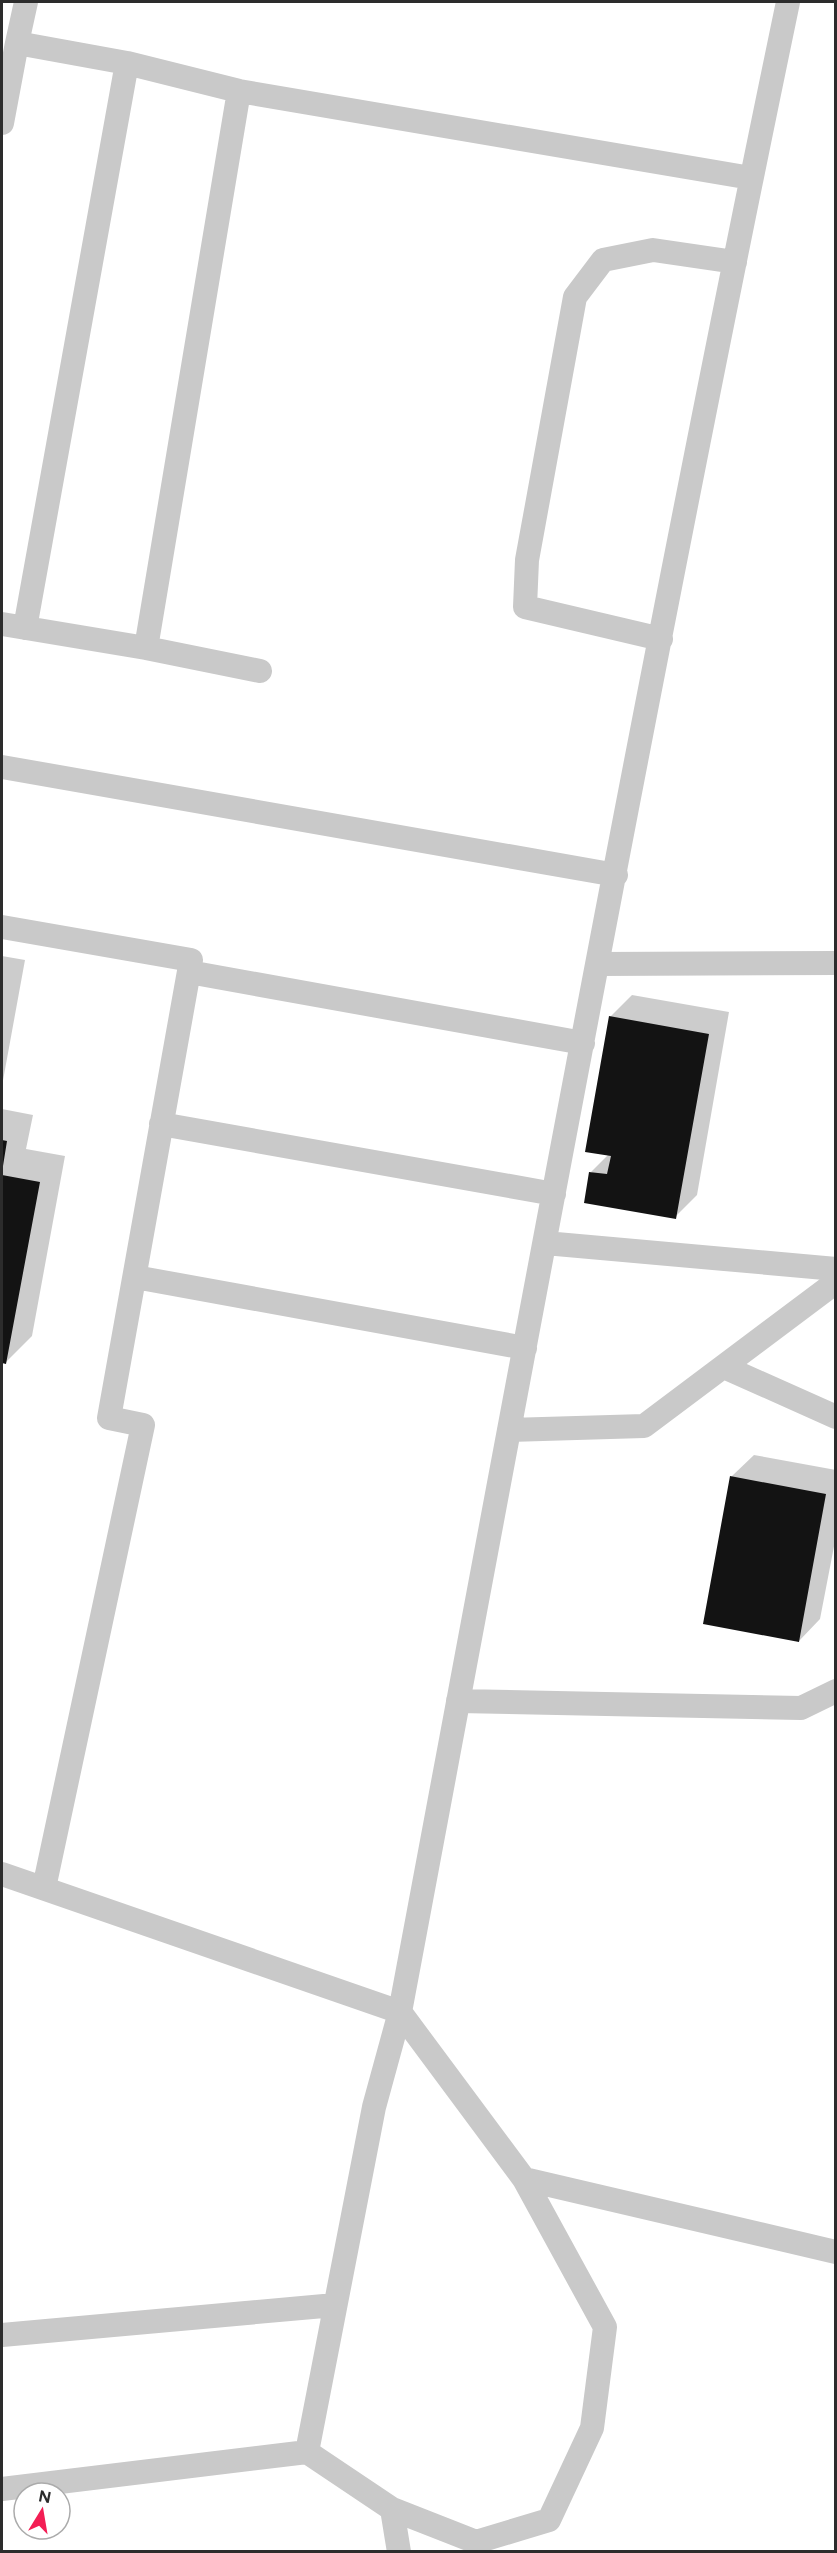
<svg xmlns="http://www.w3.org/2000/svg" width="837" height="2553" font-family="Figtree,sans-serif">
<style>
.shadow{fill:#0003}
.building{fill:#131313}
.lines{fill:none;stroke-linecap:round;stroke-linejoin:round}
.lane{stroke:#c9c9c9;stroke-width:24}
</style>
<rect width="100%" height="100%" fill="#fff"/>
<!-- shadow -->
<path class="shadow" d="M2 956 25 960 2 1086Z
M632 995 729 1012 697 1195 675 1217 591 1172 609 1154 610 1017Z
M2 1109 33 1115 26 1149 65 1156 32 1336 6 1362 2 1361Z
M754 1455 836 1470V1536L820 1619 799 1641 705 1623 732 1476Z"/>
<!-- building -->
<path class="building" d="M609 1016 709 1034 676 1219 584 1203 589 1172 607 1174 611 1156 585 1152Z
M2 1140 7 1141 3 1166H2Z
M2 1175 40 1182 6 1364 2 1363Z
M730 1476 826 1494 799 1642 703 1624Z"/>
<g class="lines">
<!-- lane -->
<path class="lane" d="M26 2 17 43 127 63 239 91 751 178
M2 123 17 43
M2 624 146 648 260 671
M25 628 127 63
M661 639 525 607 527 560 575 297 603 260 653 250 735 262
M146 648 239 91
M2 767 616 875
M2 927 191 960 109 1418 143 1425 44 1888
M599 964 836 963
M189 972 583 1043
M161 1124 554 1194
M545 1243 836 1269
M135 1277 525 1348
M724 1367 836 1417
M509 1430 644 1426 836 1282
M458 1701 801 1708 836 1691
M2 1874 400 2012 524 2179 836 2252
M2 2335 335 2305
M307 2452 392 2509 399 2552
M2 2489 307 2452 374 2107 400 2012C526 1341 649 669 788 2
M392 2509 476 2542 549 2520 592 2428 605 2327 524 2179"/>
</g>
<!-- border -->
<rect width="837" height="2553" fill="none" stroke="#2c2c2c" stroke-width="6"/>
<!-- north arrow -->
<g transform="translate(42 2511) rotate(11)"><circle r="28" fill="#ffffff" stroke="#ababab" stroke-width="1.5"/>
<path d="M0-4.5L10 22L0 15L-10 22Z" fill="#f31e54"/>
<text y="-9" font-size="16" font-weight="bold" text-anchor="middle" fill="#2c2c2c">N</text>
</g>
</svg>
